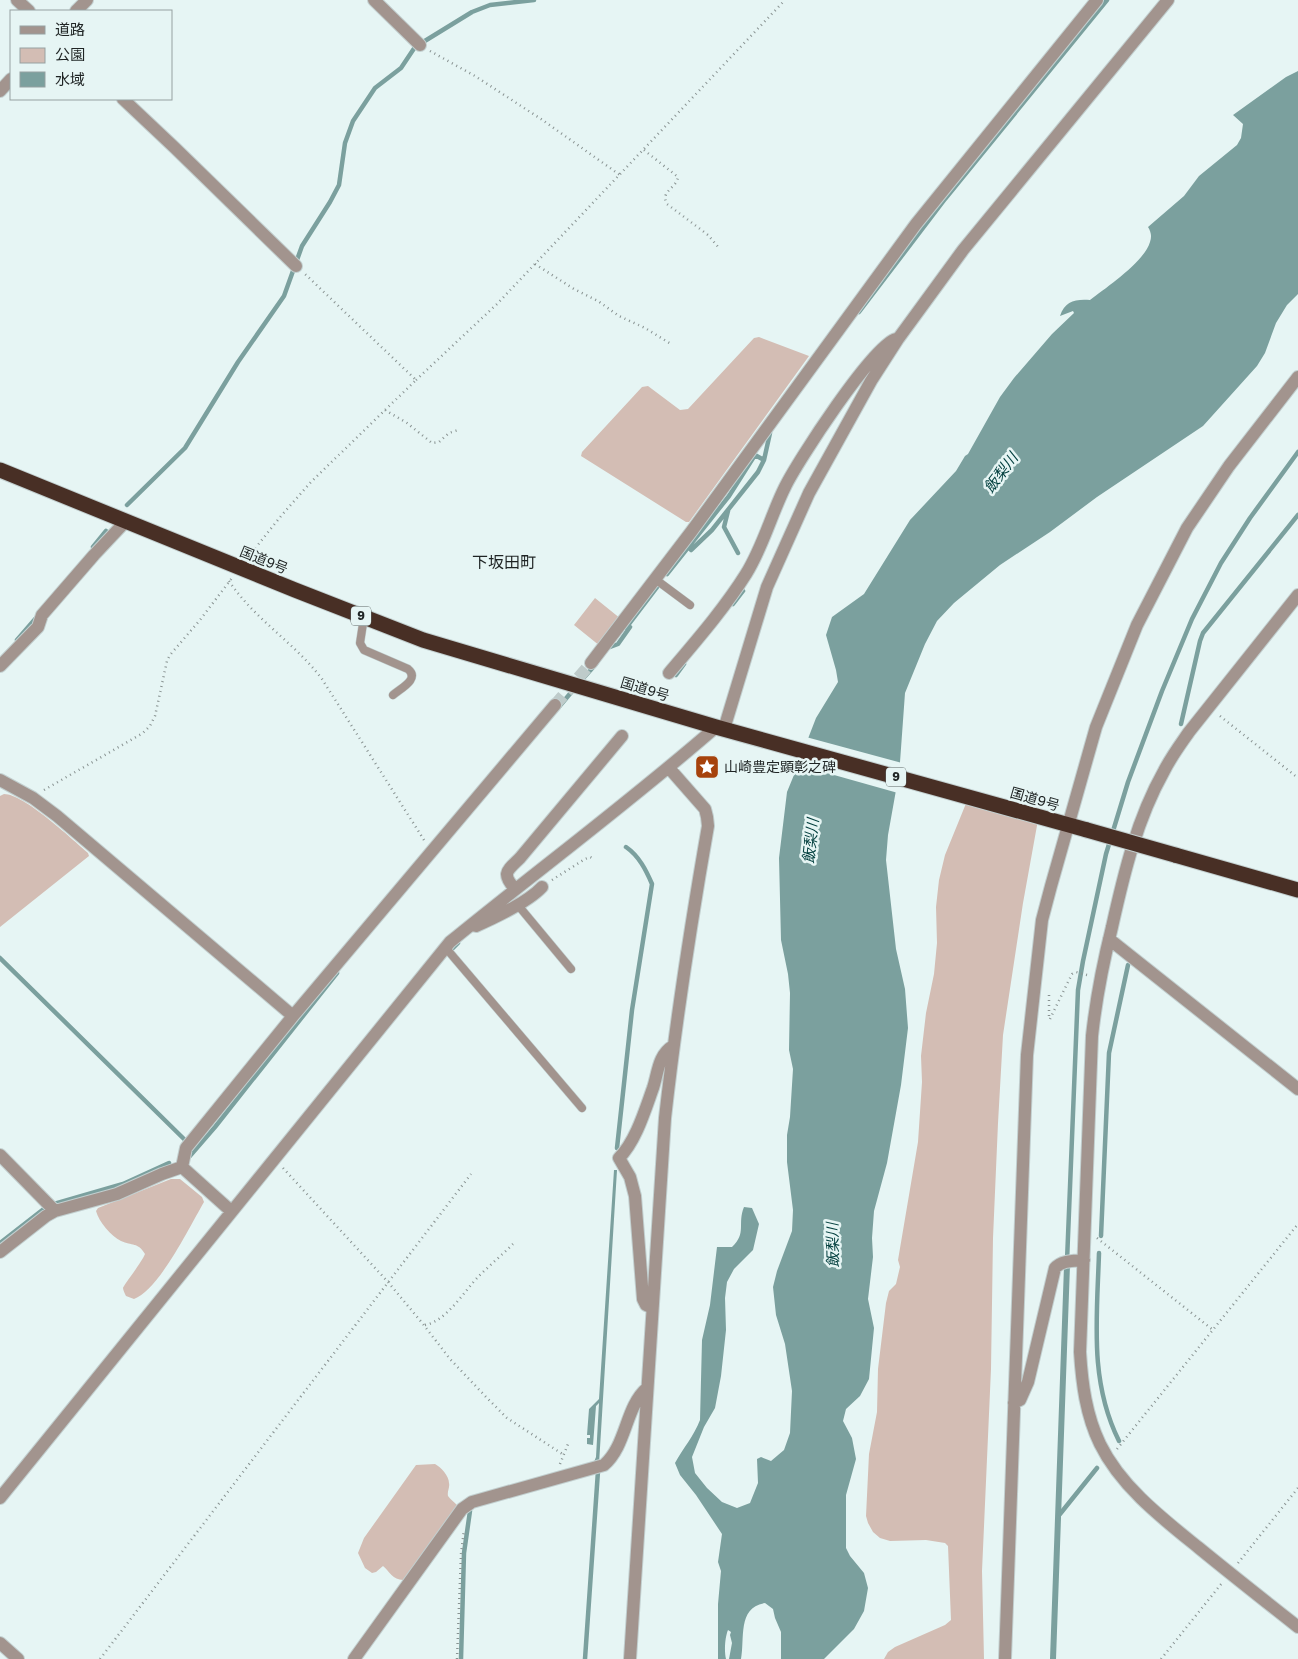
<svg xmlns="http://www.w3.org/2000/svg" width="1298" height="1659" font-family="'Golos Text','Noto Sans JP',sans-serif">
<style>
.green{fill:#d3bdb4}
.water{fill:#7ba09e}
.pier{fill:#e6f5f4}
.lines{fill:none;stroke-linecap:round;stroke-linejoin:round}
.stream{stroke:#7ba09e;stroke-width:4.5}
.street-tunnel{stroke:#becbca;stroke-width:12;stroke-dasharray:12 6;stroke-linecap:butt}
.lane-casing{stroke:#c2cfcf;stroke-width:9}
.street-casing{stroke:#c2cfcf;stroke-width:14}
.highway-casing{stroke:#c2cfcf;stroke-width:17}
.path{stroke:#899392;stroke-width:2.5;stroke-dasharray:1 4;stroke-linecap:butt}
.lane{stroke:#a2948e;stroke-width:8}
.street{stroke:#a2948e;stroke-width:12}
.highway{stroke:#482f25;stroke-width:15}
.highway-bridge-casing{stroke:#c2cfcf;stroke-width:17;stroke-linecap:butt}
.highway-bridge{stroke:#482f25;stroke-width:15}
.labels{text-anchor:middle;stroke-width:5;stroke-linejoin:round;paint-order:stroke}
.shield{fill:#e6f5f4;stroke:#5b6362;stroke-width:1}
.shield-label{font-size:12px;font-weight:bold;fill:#1f2424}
.street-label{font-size:14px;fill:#1f2424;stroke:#e6f5f4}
.poi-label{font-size:14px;fill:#1f2424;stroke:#e6f5f4;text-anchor:start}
.water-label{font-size:15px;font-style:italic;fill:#003e3d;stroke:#e6f5f4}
.quarter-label{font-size:16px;fill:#1f2424;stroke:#e6f5f4}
</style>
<rect width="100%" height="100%" fill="#e6f5f4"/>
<!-- green -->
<path class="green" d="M759 337 809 356 689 522H686L581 456 582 452 642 387 648 386 680 410 688 409 754 338Z
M595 598 621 619 600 646 574 625Z
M4 794C24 794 72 839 88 853L89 856 0 927V796Z
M967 801 1038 820 1023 903 1003 1035 998 1123 993 1238 991 1369 982 1571 984 1659H884L888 1652 895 1647 945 1625 951 1620 948 1546 945 1543 926 1540 890 1541 880 1538 873 1532 868 1523 866 1516 869 1454 877 1412 878 1369 886 1303 889 1291 896 1284 900 1267 898 1260 918 1142 922 1082 921 1056 926 1013 934 974 937 943 936 907 939 880 945 855Z
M171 1179H180L202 1197 204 1202C190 1226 159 1290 134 1299L126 1296C125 1294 123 1290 123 1288 123 1286 142 1262 145 1254 138 1242 132 1246 121 1241 111 1236 99 1222 96 1211L98 1208Z
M435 1464C441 1467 449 1476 449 1483 450 1488 447 1491 448 1496 450 1499 454 1502 457 1505V1507L403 1580C393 1580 389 1571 383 1566L376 1572 372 1573 365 1568 358 1553 364 1538 416 1465Z"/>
<!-- water -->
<path class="water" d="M1298 71V294L1287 305 1276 323 1265 353 1257 366 1203 426 1097 497 1050 532 1000 565 954 603 937 621 925 644 905 693 899 776 804 749 816 718 838 682 836 670 826 635 832 617 864 594 910 520 956 471 965 456 968 454 1000 397 1014 378 1052 334 1074 313 1073 311 1060 316C1065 301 1075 299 1090 300 1107 287 1144 262 1150 242 1152 236 1151 232 1148 227L1184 196 1199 176 1237 145 1241 138 1243 124 1233 115 1286 77Z
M803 753 898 779 888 835 886 860 896 949 905 989 908 1028 901 1085 887 1163 874 1211 872 1238 873 1257 868 1299 874 1328 869 1379 860 1396 846 1409 843 1421 852 1438 856 1459 846 1495V1548L850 1556 864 1573 868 1588 864 1611 854 1629 824 1659H781V1632L775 1618 773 1609 765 1603C737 1607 745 1639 741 1659H729L732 1643 730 1635 731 1632 728 1630C725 1637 724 1651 726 1659H718V1604L721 1571 718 1562 722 1534 696 1495 680 1475 675 1463C683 1448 694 1436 700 1420L702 1340 710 1305 717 1247H732C747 1233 737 1224 744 1207L752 1208 759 1224 753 1250 734 1269 727 1282 725 1298 726 1330 721 1376 715 1408 704 1427 692 1457 695 1473 707 1488 722 1502 737 1508 750 1503 758 1483 757 1459 761 1457 771 1461 784 1450 790 1433 792 1391 785 1344 776 1315 773 1287 777 1271 792 1231 793 1210 787 1162V1135L790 1117 793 1069 789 1050 790 993 788 974 781 940 779 858 787 792Z
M614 1170H617L599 1464 594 1462 596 1457 599 1403 596 1406 593 1445 587 1444V1438H590V1435H587L589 1409 599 1399Z
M1070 1265 1056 1659H1050L1064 1266Z"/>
<!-- pier -->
<path class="pier" d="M806 737 902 763 898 793 795 764Z"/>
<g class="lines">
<!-- stream -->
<path class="stream" d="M859 312 945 199 1107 0
M127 505 185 448 238 362 284 296 302 246 330 202 339 185 345 143 353 121 375 88 401 68 415 47 472 12 490 5 534 0
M728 511 724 527 738 553
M93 547 106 531
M691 550 712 530 758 472 764 460 770 433
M667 574 729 496 755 455 764 460
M733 604 743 591
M626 628 661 582
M17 640 36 618
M610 647 618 644 630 627
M676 675 684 664
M579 683 596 664
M558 708 574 689
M1181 724 1200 641 1203 633 1298 515
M452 949 458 943
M0 958 185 1140
M617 1148 632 1010 652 884C646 870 639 856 626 847
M189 1157 215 1127 337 973
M54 1204 123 1184 169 1163
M1101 1236 1109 1053 1128 965
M0 1243 45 1208
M1099 1253C1097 1318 1089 1381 1119 1441
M1067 1261 1078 990 1083 961 1106 854 1128 782 1162 691 1192 619 1221 563 1250 518 1298 452
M1060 1514 1097 1468
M461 1659 464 1553 470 1511
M585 1659 598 1471"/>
<!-- street-tunnel -->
<path class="street-tunnel" d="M555 705 591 663"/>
<defs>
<path id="lane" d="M655 579 690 605
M364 617 360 643 364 650 408 669C420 679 401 688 393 695
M517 904 571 969
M445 947 582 1108"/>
<path id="street" d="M17 0 29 11
M374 0 420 45
M76 11 87 0
M0 91 11 79
M123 99 175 148 296 266
M1298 595 1189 732C1180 745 1171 757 1164 771 1137 819 1124 873 1112 927 1103 963 1096 999 1092 1036L1080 1352C1082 1384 1086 1415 1100 1444 1121 1487 1163 1519 1199 1548 1232 1575 1265 1601 1298 1627
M591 663 691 532 916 224 1097 0
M0 666 38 627 42 615 94 555 126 521
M669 673C696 641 724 609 746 574 763 547 771 515 785 487 797 462 873 345 896 339
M724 729 767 587 809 493 871 381 898 339 963 250 1168 0
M0 780 33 798 57 816 293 1016 186 1148 182 1167
M515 889C501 873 507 871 520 858L622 736
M476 926C494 918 529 901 542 887
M1109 939 1298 1089
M293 1016 555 705
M0 1155 55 1211
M0 1252 46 1216 55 1211 117 1194 162 1174 182 1167 231 1211
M652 1308 646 1305 643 1299 635 1196 630 1177 619 1158C636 1141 645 1110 653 1088 658 1073 658 1055 673 1046
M1014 1403 1020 1400 1028 1382 1055 1268C1062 1260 1074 1261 1084 1260
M0 1498 450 942C538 870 630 802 716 727
M0 1643 18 1659
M354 1659 462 1509 472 1502 604 1465C627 1445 625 1407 647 1388
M630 1659 665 1118C676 1020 691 923 708 826L707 817 705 809 669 768
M1005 1659 1027 1055 1042 920 1051 886 1096 727 1137 625 1187 528 1229 466 1298 377"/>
<path id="highway" d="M0 470 295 590 423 640 716 727 1087 830
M1175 855 1298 890"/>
</defs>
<!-- lane casing -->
<use href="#lane" class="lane-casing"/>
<!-- street casing -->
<use href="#street" class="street-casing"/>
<!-- highway casing -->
<use href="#highway" class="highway-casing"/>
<!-- path -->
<path class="path" d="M430 51 475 76 541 119 620 175
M644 150 678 177C676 189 660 191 667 204L708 235 719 248
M535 264 574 289 598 301 619 316 645 328 671 344
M416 380 497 304 785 0
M385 410 407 423 432 443 439 442 449 433 458 430
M249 556 281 516 311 482 416 380 305 274
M229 581C255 620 294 642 322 679L424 840
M1220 716 1298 778
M44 790 143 733 150 726 155 716 167 661 170 655 200 620 232 578
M552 880 585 859 590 857 594 859
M1049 995V1019H1050L1072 974 1076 972 1087 975
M283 1168 388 1282 423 1324 450 1359 487 1398 507 1418 564 1455
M1097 1238 1213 1330
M425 1325C447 1321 464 1291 479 1276 490 1265 502 1255 513 1244
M1117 1449 1298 1224
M560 1464 568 1444
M1238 1563 1298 1488
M100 1659 471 1174
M457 1659 461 1554 464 1530
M1161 1659 1222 1583"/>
<!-- lane -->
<use href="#lane" class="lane"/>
<!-- street -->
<use href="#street" class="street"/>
<!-- highway -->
<use href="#highway" class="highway"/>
<defs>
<path id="highway-bridge" d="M1087 830 1175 855"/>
</defs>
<!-- highway-bridge casing -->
<use href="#highway-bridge" class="highway-bridge-casing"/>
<!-- highway-bridge -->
<use href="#highway-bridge" class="highway-bridge"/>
</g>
<!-- icons -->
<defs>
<symbol id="sight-square" viewBox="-11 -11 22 22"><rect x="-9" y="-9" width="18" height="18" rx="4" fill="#a6420c" stroke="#e6f5f4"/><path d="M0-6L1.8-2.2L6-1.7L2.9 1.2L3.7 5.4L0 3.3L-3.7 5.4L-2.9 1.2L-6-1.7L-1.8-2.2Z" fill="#fff"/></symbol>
</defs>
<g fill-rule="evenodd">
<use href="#sight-square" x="693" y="753" width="28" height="28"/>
</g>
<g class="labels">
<!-- shield labels -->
<g class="shield">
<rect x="351" y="606.5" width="20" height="19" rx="4"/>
<rect x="886" y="767.5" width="20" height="19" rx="4"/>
</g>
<g class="shield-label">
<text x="361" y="620">9</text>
<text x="896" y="781">9</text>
</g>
<!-- street labels -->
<g class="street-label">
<text transform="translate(264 560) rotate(22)" y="5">国道9号</text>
<text transform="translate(645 689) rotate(17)" y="5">国道9号</text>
<text transform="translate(1035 799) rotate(16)" y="5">国道9号</text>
</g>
<!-- poi labels -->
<g class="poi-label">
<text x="724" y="772">山崎豊定顕彰之碑</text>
</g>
<!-- water labels -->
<g class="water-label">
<text transform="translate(1001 473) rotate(-53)" y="5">飯梨川</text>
<text transform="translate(811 841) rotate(-84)" y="5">飯梨川</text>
<text transform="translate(833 1245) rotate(-91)" y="5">飯梨川</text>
</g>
<!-- quarter labels -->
<g class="quarter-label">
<text x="504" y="568">下坂田町</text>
</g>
</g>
<!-- legend -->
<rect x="10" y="10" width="162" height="90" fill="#e6f5f4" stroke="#96a1a1"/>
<rect x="20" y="26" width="25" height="8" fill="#a2948e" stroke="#96a1a1"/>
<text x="55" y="35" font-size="15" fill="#1f2424">道路</text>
<rect x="20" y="48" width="25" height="15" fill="#d3bdb4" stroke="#96a1a1"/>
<text x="55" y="60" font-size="15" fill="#1f2424">公園</text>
<rect x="20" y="72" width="25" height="15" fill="#7ba09e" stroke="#96a1a1"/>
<text x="55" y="85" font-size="15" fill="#1f2424">水域</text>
</svg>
